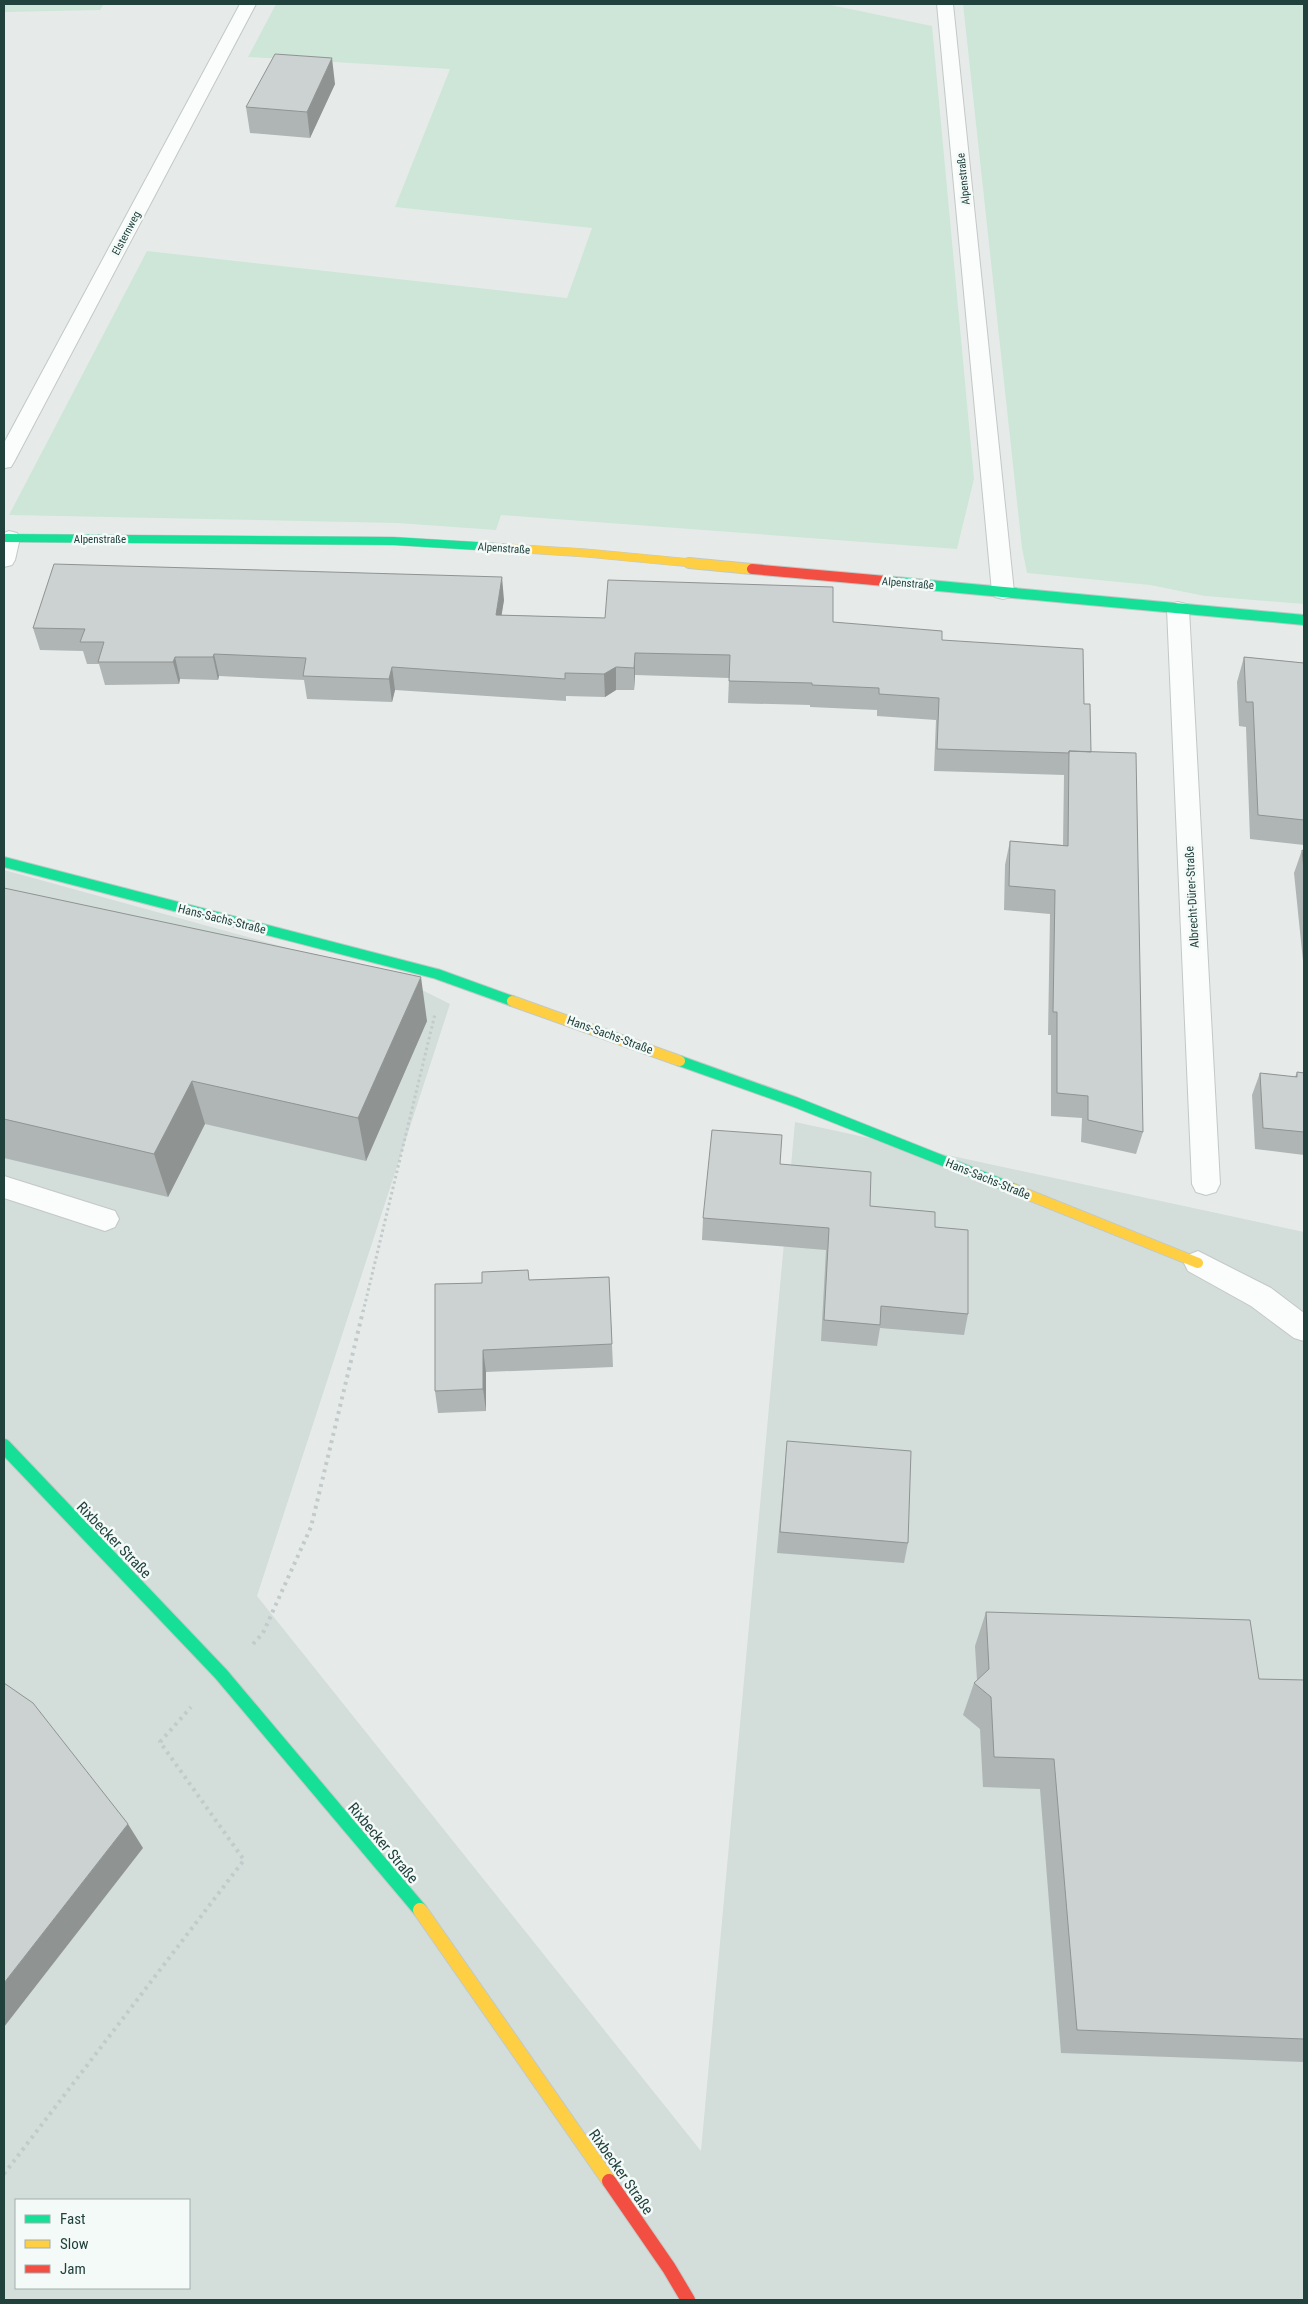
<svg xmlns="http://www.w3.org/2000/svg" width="1308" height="2304" font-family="'Roboto Condensed',sans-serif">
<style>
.built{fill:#d3ddda;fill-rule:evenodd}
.green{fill:#cee6d8}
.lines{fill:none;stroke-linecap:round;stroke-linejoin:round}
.lane-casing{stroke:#c3c8c7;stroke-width:2}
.street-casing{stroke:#c3c8c7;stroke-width:2}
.fast-far2-casing{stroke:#c1c9c7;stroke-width:9}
.fast-far1-casing{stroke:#c1c9c7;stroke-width:12}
.fast-casing{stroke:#c1c9c7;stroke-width:16}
.slow-far2-casing{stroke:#c1c9c7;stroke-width:9}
.slow-far1-casing{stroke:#c1c9c7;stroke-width:12}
.slow-casing{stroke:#c1c9c7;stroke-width:16}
.jam-far1-casing{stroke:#c1c9c7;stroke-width:12}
.jam-casing{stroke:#c1c9c7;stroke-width:16}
.path-far1{stroke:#c2cbca;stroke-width:3;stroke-dasharray:2.5 3;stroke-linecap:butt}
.path{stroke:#c2cbca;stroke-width:4;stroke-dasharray:3 4.5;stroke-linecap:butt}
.lane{fill:#fbfcfc;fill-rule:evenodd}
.street{fill:#fbfcfc;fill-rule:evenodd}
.fast-far2{stroke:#16e098;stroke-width:8}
.fast-far1{stroke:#16e098;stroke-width:10}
.fast{stroke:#16e098;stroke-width:14}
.slow-far2{stroke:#ffcf43;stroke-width:8}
.slow-far1{stroke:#ffcf43;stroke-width:10}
.slow{stroke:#ffcf43;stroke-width:14}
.jam-far1{stroke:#f24e42;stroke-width:10}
.jam{stroke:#f24e42;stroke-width:14}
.wall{fill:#afb5b4}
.shaded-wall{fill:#8f9392}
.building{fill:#ccd2d1;stroke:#8f9392}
.labels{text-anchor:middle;stroke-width:5;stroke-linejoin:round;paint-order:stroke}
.far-street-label{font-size:11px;fill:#21413d;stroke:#f4faf8}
.street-label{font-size:12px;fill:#21413d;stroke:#f4faf8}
.near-street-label{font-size:15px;fill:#21413d;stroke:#f4faf8}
</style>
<rect width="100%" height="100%" fill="#e6ebea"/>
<!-- built -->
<path class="built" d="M4 870 400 979 450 1004 257 1596 701 2151 795 1122 1304 1232V2300H4ZM16 2200H189V2288H16Z"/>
<!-- green -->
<path class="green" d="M4 4H104L100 10 4 12Z
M276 4H826L932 26 974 479 957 549 501 515 496 530 397 523 9 515 147 251 567 298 592 228 395 207 450 69 248 57Z
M963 4H1304V604L1205 596 1150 585 1027 573 1022 548Z"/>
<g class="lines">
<defs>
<path id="lane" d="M4 1176 115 1211 119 1219 115 1227 105 1231 4 1198Z
M1198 1251 1271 1288 1304 1313V1341L1294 1338 1251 1306 1188 1271 1184 1263 1188 1255Z"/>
<path id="street" d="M240 4H256L14 462 11 467 4 468V443Z
M937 4H953L1014 592 1011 597 1003 599 995 597 992 592Z
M9 531 17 533 20 538 15 560 12 565 4 567V533Z
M1178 602 1186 604 1189 609 1220 1184 1216 1192 1206 1195 1196 1192 1192 1184 1167 609 1170 604Z"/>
<path id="fast-far2" d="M4 538 393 541 493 547"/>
<path id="fast-far1" d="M885 581 1304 620
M4 862 437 974 512 1001
M680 1061 795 1102 1014 1189"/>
<path id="fast" d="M4 1446 221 1674 420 1910"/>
<path id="slow-far2" d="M493 547 586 553 702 564"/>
<path id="slow-far1" d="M689 563 752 569
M512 1001 680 1061
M1014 1189 1198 1263"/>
<path id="slow" d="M420 1910 609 2181"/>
<path id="jam-far1" d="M752 569 885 581"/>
<path id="jam" d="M609 2181 669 2268 688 2300"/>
</defs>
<!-- lane casing -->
<use href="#lane" class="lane-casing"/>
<!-- street casing -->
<use href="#street" class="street-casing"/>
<!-- fast-far2 casing -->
<use href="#fast-far2" class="fast-far2-casing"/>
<!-- fast-far1 casing -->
<use href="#fast-far1" class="fast-far1-casing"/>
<!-- fast casing -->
<use href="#fast" class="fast-casing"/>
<!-- slow-far2 casing -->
<use href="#slow-far2" class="slow-far2-casing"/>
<!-- slow-far1 casing -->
<use href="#slow-far1" class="slow-far1-casing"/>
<!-- slow casing -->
<use href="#slow" class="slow-casing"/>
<!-- jam-far1 casing -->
<use href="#jam-far1" class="jam-far1-casing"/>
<!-- jam casing -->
<use href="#jam" class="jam-casing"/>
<!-- path-far1 -->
<path class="path-far1" d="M363 1312 435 1014"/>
<!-- path -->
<path class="path" d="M253 1644 263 1633 311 1527 363 1311
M4 2174 244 1860 160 1742 191 1707"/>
<!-- lane -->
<use href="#lane" class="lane"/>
<!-- street -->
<use href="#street" class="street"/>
<!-- fast-far2 -->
<use href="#fast-far2" class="fast-far2"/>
<!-- fast-far1 -->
<use href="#fast-far1" class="fast-far1"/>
<!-- fast -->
<use href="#fast" class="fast"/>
<!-- slow-far2 -->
<use href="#slow-far2" class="slow-far2"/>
<!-- slow-far1 -->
<use href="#slow-far1" class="slow-far1"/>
<!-- slow -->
<use href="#slow" class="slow"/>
<!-- jam-far1 -->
<use href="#jam-far1" class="jam-far1"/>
<!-- jam -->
<use href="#jam" class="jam"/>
</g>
<!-- wall -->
<path class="wall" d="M335 84 310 138 250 133 246 107Z
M504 600 501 615 605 618 833 622 942 640 1084 704 1143 1132 1136 1154 1081 1142 1082 1118 1051 1116V1035H1048L1050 914 1004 910 1005 865 1010 841 1063 845 1064 775 934 771 936 720 877 716V710L810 707V705L728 703 729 678 635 675 634 690H616L605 697 566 696V701L395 690 392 702 307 699 304 680 219 676 218 680 180 679 179 684 105 685 99 664H87L83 651 40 650 33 628Z
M1244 657 1304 663V845L1250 839 1246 727 1239 726 1237 682Z
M1302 850 1304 851V971L1294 873Z
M4 888 427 1021 366 1161 205 1124 168 1197 4 1158Z
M1297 1072 1304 1073V1155L1255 1149 1252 1095 1260 1073 1295 1077Z
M780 1164 870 1206 935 1227 968 1314 964 1335 880 1328 877 1346 821 1341 826 1250 702 1240 703 1218Z
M609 1277 613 1367 486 1372V1411L438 1413 435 1391 529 1280Z
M787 1441 908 1543 904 1563 777 1553Z
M986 1612 1259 1679 1304 1680V2062L1061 2053 1040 1789 983 1787 980 1729 963 1715 974 1683 977 1680 975 1646Z"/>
<!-- shaded-wall -->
<path class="shaded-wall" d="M332 58 335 84 310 138 307 112Z
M502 577 504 600 498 638 496 615Z
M635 653V675L634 690V668Z
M214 654 219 676 218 680 213 657Z
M175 657 180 679 179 684 173 662Z
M392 667 395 690 392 702 389 679Z
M616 667V690L605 697 604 674Z
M421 977 427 1021 366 1161 358 1118Z
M192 1081 205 1124 168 1197 154 1154Z
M483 1350 486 1372V1411L483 1389Z
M128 1824 143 1848 4 2027V1983Z"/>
<!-- building -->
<path class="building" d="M275 54 332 58 307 112 246 107Z
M54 564 502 577 496 615 605 618 608 580 833 587V622L942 631V640L1083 649 1084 704H1090L1091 752 1069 751V753L937 749 939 698 879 694V688L812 685V683L729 681 730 655 635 653 634 668 616 667 604 674 565 673V679L392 667 389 679 303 676 306 658 214 654 213 657H175L173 662H98L104 642H80L85 629 33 628Z
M1244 657 1304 663V820L1258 815 1253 702H1246Z
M1069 751 1136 753 1143 1132 1088 1120V1096L1057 1093V1012H1053L1055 890 1009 886 1010 841 1068 846Z
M1302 850 1304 851V870Z
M4 888 421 977 358 1118 192 1081 154 1154 4 1119Z
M1297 1072 1304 1073V1132L1263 1128 1260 1073 1297 1077Z
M712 1130 782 1135 780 1164 871 1172 870 1206 935 1212V1227L968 1230V1314L881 1306 880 1325 824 1320 829 1228 703 1218Z
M528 1270 529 1280 609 1277 612 1344 483 1350V1389L435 1391V1284L482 1283V1272Z
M787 1441 911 1451 908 1543 780 1532Z
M986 1612 1250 1620 1259 1679 1304 1680V2039L1077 2030 1054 1759 994 1757 991 1697 974 1683 989 1669Z
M4 1683 33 1703 128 1824 4 1983Z"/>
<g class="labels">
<!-- far-street labels -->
<g class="far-street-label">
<text transform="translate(963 179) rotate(-96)" y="4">Alpenstraße</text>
<text transform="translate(126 233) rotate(-62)" y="4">Elsternweg</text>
<text x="100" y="543">Alpenstraße</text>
<text transform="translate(504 548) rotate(4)" y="4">Alpenstraße</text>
<text transform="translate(908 583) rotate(5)" y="4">Alpenstraße</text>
</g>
<!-- street labels -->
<g class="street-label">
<text transform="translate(1192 897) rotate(-93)" y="4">Albrecht-Dürer-Straße</text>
<text transform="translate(222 919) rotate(14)" y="4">Hans-Sachs-Straße</text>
<text transform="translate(610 1035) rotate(20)" y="4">Hans-Sachs-Straße</text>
<text transform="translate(988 1179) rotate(22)" y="4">Hans-Sachs-Straße</text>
</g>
<!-- near-street labels -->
<g class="near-street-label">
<text transform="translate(114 1540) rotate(46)" y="5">Rixbecker Straße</text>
<text transform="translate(383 1843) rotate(50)" y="5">Rixbecker Straße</text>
<text transform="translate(621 2172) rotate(55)" y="5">Rixbecker Straße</text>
</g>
</g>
<!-- border -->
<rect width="1308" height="2304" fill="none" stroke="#21413d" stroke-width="10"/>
<!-- legend -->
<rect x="15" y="2199" width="175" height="90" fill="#f4faf8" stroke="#a0b0ad"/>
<rect x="25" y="2215" width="25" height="8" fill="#16e098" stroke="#a0b0ad"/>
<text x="60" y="2224" font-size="15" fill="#21413d">Fast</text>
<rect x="25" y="2240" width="25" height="8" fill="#ffcf43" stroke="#a0b0ad"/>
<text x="60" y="2249" font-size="15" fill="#21413d">Slow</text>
<rect x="25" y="2265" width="25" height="8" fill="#f24e42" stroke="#a0b0ad"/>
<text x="60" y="2274" font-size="15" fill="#21413d">Jam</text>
</svg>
